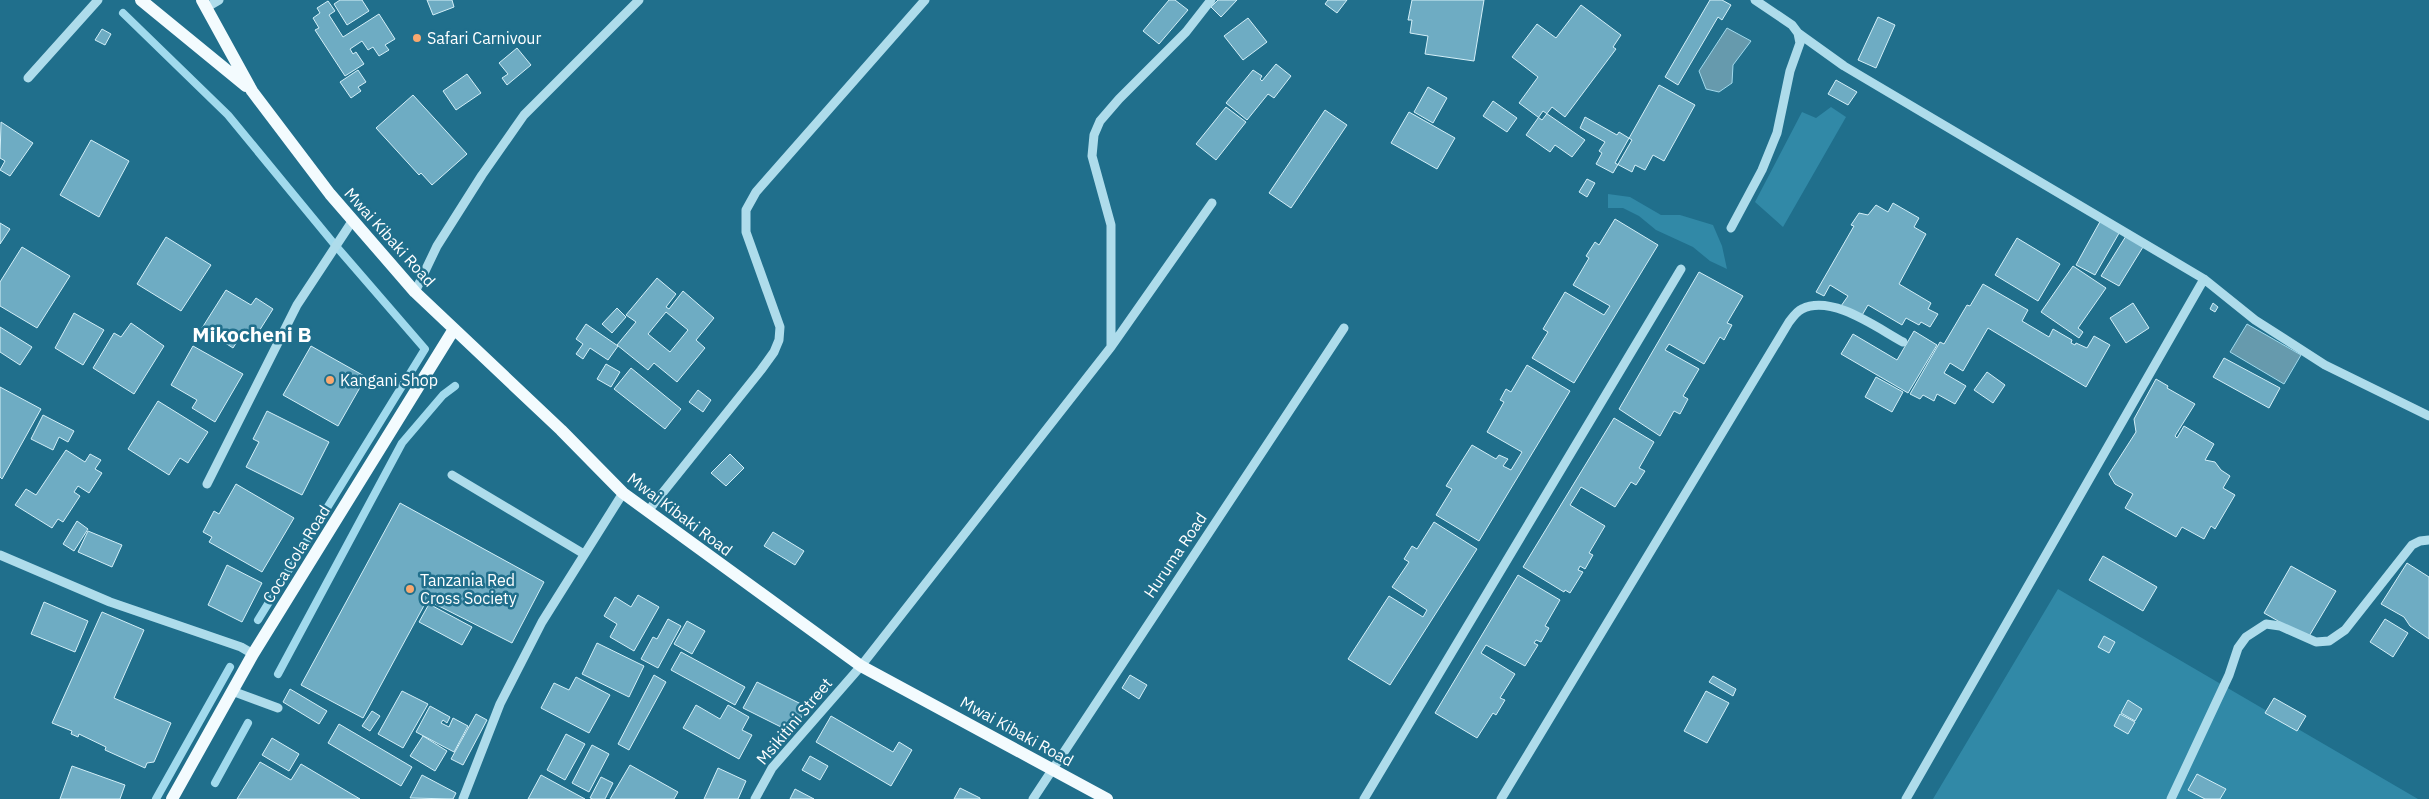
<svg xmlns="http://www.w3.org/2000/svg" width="2429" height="799" font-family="'IBM Plex Sans',sans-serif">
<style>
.green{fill:#3189a7}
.water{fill:#669aad;stroke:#a1daed}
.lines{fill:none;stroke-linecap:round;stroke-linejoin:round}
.stream{stroke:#a1daed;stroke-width:8}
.building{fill:#6eacc3;stroke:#d3eff8;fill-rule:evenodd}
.minor{stroke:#aedceb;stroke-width:9}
.major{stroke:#f3fbfe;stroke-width:12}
.poi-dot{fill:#f8a86f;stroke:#206f8c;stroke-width:2}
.labels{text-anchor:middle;stroke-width:5;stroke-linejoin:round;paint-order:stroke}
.poi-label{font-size:16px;fill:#fff;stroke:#206f8c;text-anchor:start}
.street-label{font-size:16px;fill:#fff;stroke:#206f8c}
.district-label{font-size:21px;font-weight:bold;fill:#fff;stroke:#206f8c}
</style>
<rect width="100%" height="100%" fill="#206f8c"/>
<!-- green -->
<path class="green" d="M1831 107 1846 117 1783 227 1755 202 1802 112 1816 118Z
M1608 194 1630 197 1661 215H1680L1713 225 1722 246 1727 269 1710 261 1693 247 1656 230 1639 216 1623 208H1608Z
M2058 589 2418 799H1933Z"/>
<!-- water -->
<path class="water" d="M1727 28 1751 41 1733 65 1732 83 1719 92 1706 89 1699 71Z
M2247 324 2301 355 2284 384 2230 352Z"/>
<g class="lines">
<!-- stream -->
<path class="stream" d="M123 13 228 115 335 245 425 349 258 620
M278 674 402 443 443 395 455 386
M215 783 248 723
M156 799 230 667"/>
</g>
<!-- building -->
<path class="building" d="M340 0H362L369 11 347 25 334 4Z
M427 0H452L454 7 433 15Z
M1169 0H1175L1188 10 1159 44 1143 31Z
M1218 0H1237L1221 17 1211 7Z
M1328 0H1347L1337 13 1325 4Z
M1412 0H1484L1474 61 1425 54 1428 36 1410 33 1412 20H1408Z
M1710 0H1722L1731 5 1722 20 1718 17 1678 85 1665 77Z
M328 1 335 11 329 15 343 37 379 14 395 39 385 45 389 50 379 56 373 47 368 50 362 41 350 49 353 54 356 52 364 64 345 76 315 30 319 28 313 18 320 13 317 8Z
M1581 5 1621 35 1613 47 1616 49 1565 117 1552 107 1542 120 1519 103 1538 77 1512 57 1537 24 1556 38Z
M1878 17 1895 25 1876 68 1858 60Z
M1248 18 1267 42 1243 60 1224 36Z
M102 29 111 34 105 45 95 40Z
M517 48 531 65 507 85 502 78 508 74 499 63Z
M1276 64 1291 76 1274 98 1268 94 1247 120 1226 103 1253 70 1262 76 1260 79 1262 81Z
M358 70 366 82 358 87 361 91 351 98 340 82Z
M467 74 481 93 456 110 443 91Z
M1836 80 1857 92 1848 105 1828 94Z
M1659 85 1695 105 1664 161 1653 155 1645 170 1635 165 1632 172 1615 163Z
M1428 87 1447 98 1433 123 1414 112Z
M413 95 467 154 432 185 421 173 419 175 376 128Z
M1493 101 1517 118 1507 132 1483 116Z
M1226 107 1246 122 1216 160 1196 144Z
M1325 110 1347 125 1291 208 1269 193Z
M1543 111 1585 140 1572 157 1555 145 1550 152 1526 135Z
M1409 112 1455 138 1437 169 1391 143Z
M1585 117 1617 135 1619 132 1632 140 1613 173 1596 164 1602 153 1599 151 1605 142 1580 128Z
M1 122 33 143 10 176 0 170 5 161 0 158Z
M91 140 129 161 99 217 60 195Z
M1587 179 1595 183 1587 197 1579 192Z
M1893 203 1919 218 1914 227 1926 234 1899 284 1931 303 1928 309 1938 314 1930 327 1921 322 1919 325 1906 318 1902 325 1868 305 1861 317 1841 306 1848 296 1830 285 1824 296 1816 292 1854 226 1851 225 1859 213 1868 215 1876 205 1888 212Z
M2102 218 2122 228 2095 275 2076 265Z
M1615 219 1658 245 1574 383 1532 358 1548 332 1543 329 1565 292 1604 315 1610 306 1573 285 1589 258 1586 256 1595 242 1599 245Z
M0 223 10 229 0 244Z
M2126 236 2143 247 2119 286 2101 276Z
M166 237 211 265 181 311 137 284Z
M2017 238 2060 264 2038 301 1995 275Z
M22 247 70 276 37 328 0 306V282Z
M2073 266 2106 288 2078 328 2083 332 2079 338 2041 312Z
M1699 272 1743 296 1727 323 1732 325 1724 340 1720 337 1704 364 1669 344 1665 350 1699 369 1683 396 1688 399 1680 414 1674 411 1660 436 1619 409Z
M657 278 676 294 666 307 669 309 683 291 714 318 696 340 705 348 677 382 654 363 648 370 617 345 636 322 626 315ZM666 312 688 330 670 352 648 334Z
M1983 284 2028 310 2022 321 2049 337 2053 329 2072 340 2071 343 2075 345 2076 343 2087 348 2094 336 2110 345 2086 387 1988 328 1963 371 1950 363 1944 373 1966 386 1955 404 1937 394 1934 401 1923 395 1920 399 1910 394 1940 342 1944 344 1967 305 1970 306Z
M226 290 251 305 256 298 273 309 256 336 245 329 233 348 202 328Z
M2133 303 2149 328 2126 343 2110 318Z
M2213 303 2218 307 2215 312 2210 309Z
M617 308 626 317 612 333 602 324Z
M74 313 104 330 83 365 55 348Z
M131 323 164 346 134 394 93 368 114 333 121 337Z
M586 324 618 346 608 360 590 348 583 359 576 354 583 344 576 339Z
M0 327 32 347 20 365 0 352Z
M1914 331 1937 345 1908 393 1841 354 1853 334 1897 360Z
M193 346 243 374 215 422 192 408 197 400 171 385Z
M311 346 366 377 338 426 283 395Z
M2224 358 2280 388 2269 408 2213 377Z
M606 364 620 372 611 387 597 379Z
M1527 365 1570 391 1479 541 1436 515 1452 489 1446 486 1472 445 1496 459 1499 455 1508 459 1503 466 1511 470 1522 452 1487 432 1504 402 1500 400 1506 389 1511 392Z
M631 368 681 409 665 429 614 389Z
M1987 372 2005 385 1993 403 1974 390Z
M1876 377 1903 392 1892 412 1865 397Z
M2156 379 2168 386 2167 388 2195 404 2175 436 2177 438 2184 426 2214 444 2205 460 2215 462 2221 470 2230 476 2223 488 2235 495 2215 529 2211 526 2204 539 2182 527 2176 537 2125 508 2133 494 2115 484 2109 474 2136 432 2134 419Z
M0 387 41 409 2 479 0 477Z
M698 390 711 400 703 412 689 402Z
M158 401 208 432 188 463 180 458 169 475 128 449Z
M267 411 329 442 302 495 246 467 259 442 253 439Z
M43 415 74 431 68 442 59 437 53 450 31 439Z
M1614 418 1654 442 1639 468 1645 471 1636 485 1631 482 1615 507 1581 487 1570 505 1605 526 1589 553 1593 555 1585 569 1580 566 1578 570 1583 572 1570 593 1565 590 1564 592 1523 567Z
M66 450 85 462 90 454 101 460 95 469 102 473 89 493 78 486 74 492 80 496 63 522 58 519 52 528 15 505 26 489 36 495Z
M730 454 744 468 726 486 711 473Z
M236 484 294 518 262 572 209 542 212 537 203 532 214 511 219 514Z
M400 503 544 582 512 643 427 600 363 718 301 685Z
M77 521 88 529 74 551 63 544Z
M1434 522 1477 549 1390 685 1348 659 1389 596 1423 617 1427 610 1392 587 1409 562 1404 559 1412 546 1417 549Z
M88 531 122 545 112 567 78 552Z
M773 532 804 551 795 565 764 546Z
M2103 556 2157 587 2143 611 2089 580Z
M2407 563 2429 577V639L2410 626 2404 617 2381 604Z
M227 565 262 583 242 622 208 605Z
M2291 566 2336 591 2308 638 2264 613Z
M1518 575 1560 600 1545 626 1549 628 1541 642 1536 640 1534 643 1538 645 1525 666 1486 645 1481 653 1515 674 1500 698 1505 700 1496 715 1493 713 1477 738 1435 713Z
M638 595 659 607 634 651 610 637 617 624 604 616 615 597 631 607Z
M44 602 88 621 75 652 31 634Z
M429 604 472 627 462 645 419 622Z
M102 612 144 630 114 698 171 723 154 762 147 763 145 768 105 750 106 747 79 734 78 737 71 734 72 731 52 723Z
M668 619 681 626 658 668 641 659 653 637 657 639Z
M2385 619 2408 633 2393 657 2370 642Z
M687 621 705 631 692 654 674 644Z
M2104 636 2115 642 2109 653 2098 647Z
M597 643 644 666 629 697 582 674Z
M681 652 745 687 735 705 671 670Z
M654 675 666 682 629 750 618 744Z
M1130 675 1147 685 1139 699 1122 688Z
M1713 676 1736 689 1733 696 1709 682Z
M576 677 610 695 589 733 541 708 554 683 569 690Z
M757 682 807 707 793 733 743 708Z
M290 689 327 711 319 724 283 702Z
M402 691 428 704 403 748 378 734Z
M1706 691 1729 703 1707 743 1684 731Z
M2274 698 2306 716 2297 731 2265 713Z
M2128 700 2142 709 2135 721 2121 713Z
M696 705 720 719 728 705 749 717 742 730 752 735 739 759 683 728Z
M430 706 450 717 447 723 443 720 441 723 449 727 453 718 468 726 454 752 416 732Z
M372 711 380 716 370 731 362 726Z
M476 714 487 720 463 765 451 759Z
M2120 714 2135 722 2128 734 2114 726Z
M831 716 893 752 899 742 912 750 891 786 816 742Z
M339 724 412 767 401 786 328 743Z
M566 734 585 744 565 780 547 770Z
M423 736 447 751 435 771 410 756Z
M272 738 299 754 289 771 262 755Z
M592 745 609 754 589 792 572 783Z
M810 756 828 766 820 780 802 770Z
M260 762 291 780 301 764 360 799H237Z
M630 765 678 792 674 799H610Z
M72 766 125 785 120 799H60Z
M718 768 746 781 738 799H704Z
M2197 774 2226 789 2220 799H2205L2188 790Z
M422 775 456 793 453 799 410 798Z
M541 775 585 799H528Z
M601 777 613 783 605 799H593L590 798Z
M960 788 980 798V799H954Z
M795 789 814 799H790Z"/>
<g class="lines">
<!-- minor -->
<path class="minor" d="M207 7 219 0
M1798 33 1844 66 2204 279 2255 320 2325 365 2429 416
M28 78 98 0
M1731 228 1762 170 1777 133 1790 71 1800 43 1798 33 1792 25 1755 0
M415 292 437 246 482 175 524 115 639 0
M1111 347V225L1092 156 1094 135 1100 121 1119 99 1186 32 1211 0
M452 475 584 554
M207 484 297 305 353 220
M648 511 761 370 774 352 779 340 780 327 746 232V210L756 192 925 0
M0 555 110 602 241 647 253 654
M232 691 278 708
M463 799 500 704 542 622 623 493
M755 799 772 768 861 666 1111 347 1212 203
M1033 799 1344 328
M1364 799 1681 269
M1501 799 1789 322C1792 318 1797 311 1802 309 1832 294 1877 328 1903 342
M1906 799 2204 279
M2171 799 2229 675 2238 648 2246 637 2266 624 2280 626 2316 642 2329 641 2345 630 2412 545 2420 541 2429 540"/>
<!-- major -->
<path class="major" d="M141 0 246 86
M202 0 252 91 330 194 415 292 561 430 623 493 861 666 1107 799
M172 799 253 654 454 329"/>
</g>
<!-- markers -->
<g class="poi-dot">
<circle cx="417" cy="38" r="5"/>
<circle cx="330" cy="380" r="5"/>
<circle cx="410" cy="589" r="5"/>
</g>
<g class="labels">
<!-- poi labels -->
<g class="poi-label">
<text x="427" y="44">Safari Carnivour</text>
<text x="340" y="386">Kangani Shop</text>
<text x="420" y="586">Tanzania Red<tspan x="420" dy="18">Cross Society</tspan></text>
</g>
<!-- street labels -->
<g class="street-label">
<text transform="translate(390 237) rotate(48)" y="6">Mwai Kibaki Road</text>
<text transform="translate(680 514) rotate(37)" y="6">Mwai Kibaki Road</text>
<text transform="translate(296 554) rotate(-58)" y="6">Coca Cola Road</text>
<text transform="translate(1175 555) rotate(-56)" y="6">Huruma Road</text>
<text transform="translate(794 721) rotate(-50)" y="6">Msikitini Street</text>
<text transform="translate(1017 731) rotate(29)" y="6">Mwai Kibaki Road</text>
</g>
<!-- district labels -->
<g class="district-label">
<text x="252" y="342">Mikocheni B</text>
</g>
</g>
</svg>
